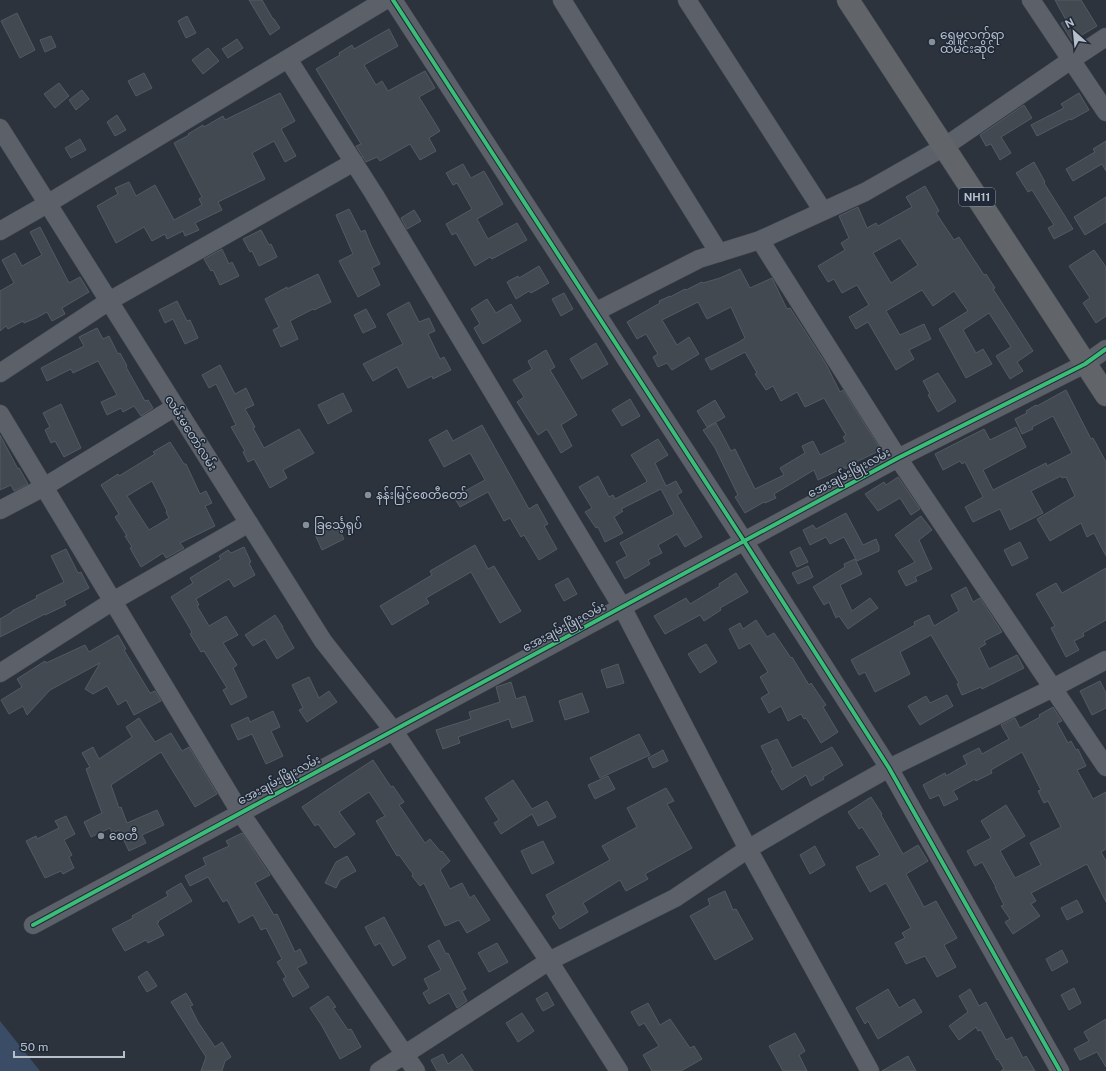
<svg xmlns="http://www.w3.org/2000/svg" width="1106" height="1071" font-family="'Public Sans','Noto Sans Myanmar',sans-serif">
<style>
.water{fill:#3a4c66}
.building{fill:#434950;stroke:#545a63;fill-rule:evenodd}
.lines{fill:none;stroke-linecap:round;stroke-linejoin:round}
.minor-casing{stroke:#4a4f56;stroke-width:19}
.highway-casing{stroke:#494f57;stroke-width:23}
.minor{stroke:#5c6169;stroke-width:18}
.highway{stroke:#616569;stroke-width:22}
.cycleway-casing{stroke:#1f2937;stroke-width:6}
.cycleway{stroke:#3abd76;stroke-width:4}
.poi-dot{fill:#868e99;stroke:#1f2937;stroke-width:1.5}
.labels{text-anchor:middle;stroke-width:3;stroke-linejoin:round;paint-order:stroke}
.shield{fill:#1f2937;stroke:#89929f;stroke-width:1}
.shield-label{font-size:11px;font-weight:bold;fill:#b7bfcb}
.poi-label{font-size:12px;fill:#b7bfcb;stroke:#1f2937;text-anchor:start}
.street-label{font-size:12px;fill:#b7bfcb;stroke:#1f2937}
</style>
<rect width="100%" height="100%" fill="#2c333c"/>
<!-- water -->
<path class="water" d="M0 1021 40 1071H0Z"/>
<!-- building -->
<path class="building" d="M249 0H262L273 19H274L280 28 270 35Z
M1055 0H1081L1097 26 1072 41 1061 23 1066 20Z
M17 13 35 50 20 58 1 21Z
M187 16 196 33 186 38 178 21Z
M389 29 398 46 364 65 376 85 382 81 388 91 425 71 435 88 419 97 440 131 429 138 436 151 420 160 410 144 380 161 377 157 366 162 356 146 361 144 316 69 340 55 339 53 352 45 354 49Z
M51 36 56 47 45 52 40 40Z
M237 39 243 48 228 58 222 49Z
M208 48 219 61 203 74 192 60Z
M144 73 152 88 136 96 128 81Z
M59 83 69 96 55 108 44 94Z
M82 90 89 99 76 110 69 100Z
M280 93 295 121 281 129 296 156 285 162 274 141 252 153 265 179 218 202 222 210 195 223 199 230 185 236 183 231 167 239 165 234 152 241 144 227 116 243 97 206 118 194 115 188 129 182 136 196 155 185 174 220 202 205 199 199 202 197 174 143 189 135 188 134 203 125 204 127 223 116 225 120Z
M1079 93 1089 110 1071 120 1070 119 1037 136 1031 125 1064 108 1061 104Z
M1024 105 1032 118 1001 137 1011 153 1000 160 991 144 986 146 980 135Z
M117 115 126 130 115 136 107 122Z
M80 139 86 150 71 158 65 148Z
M1106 141V171L1102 164 1073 181 1066 169 1095 152 1093 149Z
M1034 162 1045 182 1044 183 1073 229 1054 239 1048 228 1054 225 1032 190 1028 192 1016 173Z
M463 164 471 178 484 171 503 204 477 219 488 239 517 223 527 240 492 259 490 257 475 266 456 233 452 235 446 224 472 209 457 183 453 185 446 173Z
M925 186 939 211 936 213 954 240 959 237 984 275 986 274 995 288 993 289 1033 351 1017 362 1023 371 1010 379 996 356 1011 347 989 313 963 330 976 353 983 349 992 364 966 378 939 329 968 311 954 291 933 306 922 290 886 311 900 335 924 324 931 339 909 350 914 359 896 370 868 322 856 329 849 317 869 305 857 285 842 293 834 279 828 282 818 266 845 250 841 243 849 238 839 216 858 207 867 228 876 223 878 226 912 207 906 197ZM900 238 918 265 891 283 873 253Z
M1106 197V222L1085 235 1074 217Z
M349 209 361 232 365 230 370 243 380 264 372 268 380 285 358 297 339 261 353 254 336 215Z
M414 210 421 221 407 229 401 218Z
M40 227 69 283 80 277 89 292 62 308 65 314 52 321 47 312 36 318 24 323 23 321 8 329 6 326 0 331V291L14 283 2 260 15 253 22 266 42 255 30 232Z
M261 230 269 245 271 244 277 257 259 266 252 251 250 252 243 239Z
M222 249 229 264 232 262 239 276 220 285 213 270 211 271 204 259Z
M1094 250 1106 267V316L1096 323 1083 303 1090 298 1069 266Z
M539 266 549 283 531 293 529 291 516 299 507 282 518 276 519 278Z
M740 269 750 288 772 278 787 309 790 308 826 364 840 392 843 390 881 450 856 462 857 463 845 469V467L818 480 814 470 774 494 776 498 765 503 764 502 745 513 735 497 738 495 715 448 703 430 716 423 731 451 735 449 755 489 784 475 780 468 805 453 802 446 813 441 820 455 846 442 843 437 846 435 824 398 805 407 797 392 781 401 773 386 766 390 755 374 757 373 745 352 711 370 705 359 739 342 745 338 731 307 707 319 698 302 662 320 677 345 689 337 699 354 672 370 667 363 658 367 653 357 658 354 646 334 637 339 627 322 660 303 659 301 670 296V297L685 289 686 290 702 282 703 283 720 278Z
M318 274 331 302 314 310 313 309 290 321 298 339 281 347 273 330 279 327 265 299 287 287V289Z
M564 293 573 309 561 316 552 299Z
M487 299 496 313 511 304 521 321 483 344 474 328 480 324 471 309Z
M177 301 187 321 190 320 198 338 185 344 173 319 165 323 159 310Z
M409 302 419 322 429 318 435 331 428 334 440 359 444 357 451 370 433 379 432 376 408 388 397 367 373 381 363 364 403 344 387 314Z
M366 309 376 327 363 333 354 315Z
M97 328 103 339 109 336 118 354 120 353 127 366 126 367 145 401 148 400 153 408 141 416 134 406 123 412 121 408 107 415 101 402 117 395 98 361 73 373 71 369 47 381 41 368 84 346 79 337Z
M596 343 608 364 582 379 570 359Z
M546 350 555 367 550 370 577 415 561 425 572 446 561 453 547 429 538 435 517 402 524 397 513 380 532 369 528 361Z
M220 365 235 394 246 388 254 405 245 409 255 427 253 428 264 448 299 429 314 453 283 470 287 478 270 488 254 459 248 462 243 452 245 451 231 427 236 425 216 384 209 388 202 375Z
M938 373 956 401 938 412 928 395 930 394 923 381Z
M1066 390 1091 439 1093 438 1106 462V556L1094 533 1087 537 1081 523 1050 541 1037 519 1075 496 1066 477 1062 478 1061 476 1031 491 1043 513 1010 530 1000 509 973 522 965 507 983 497 965 462 962 464 960 461 943 470 935 454 984 429 990 440 1016 427 1026 447 983 470 993 490 1046 463 1047 466 1072 453 1053 416 1032 427 1033 429 1022 434 1015 419 1027 413 1026 411 1036 405 1037 406Z
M343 393 352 411 328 424 318 405Z
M630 399 640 416 622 426 612 410Z
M715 400 725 417 707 427 697 411Z
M61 404 81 448 64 457 55 441 51 443 45 430 50 427 43 413Z
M482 425 529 509 537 504 548 524 544 526 557 549 539 560 524 535 521 537 510 518 504 521 488 492 460 507 454 497 485 480 470 453 444 467 429 440 447 430 453 441Z
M0 435 18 469 19 468 28 484 14 491 11 485 0 490Z
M658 439 668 455 655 463 666 486 676 481 682 492 677 495 702 537 685 547 677 534 658 545 662 553 648 560 650 564 625 579 616 562 627 556 620 543 674 514 661 489 621 509 623 511 614 517 623 533 605 542 598 527 596 528 585 512 592 508 579 487 598 476 609 497 613 495 615 499 645 483 647 481 631 455Z
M170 442 184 464H186L200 494 206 491 212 503 205 506 215 526 180 543 184 548 166 558 163 553 141 567 130 548 132 547 125 536H127L115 517 119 514 101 485 118 474 119 476 155 454 153 452ZM152 481 167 511 166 512 169 518 149 530 127 496Z
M898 477 920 509 911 515 900 498 878 511 865 494 884 482 886 485Z
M846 513 863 545 876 539 879 546V551L857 561 844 537 830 544 826 537 810 545 803 530 813 525 816 529Z
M921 516 932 530 919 540 932 569 915 577 917 581 906 586 898 571 915 562 895 535Z
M335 521 344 539 322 550 314 532Z
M1020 542 1028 558 1012 566 1004 550Z
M475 545 488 569 494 566 521 611 500 623 471 572 426 598 429 603 392 625 380 606 432 575 430 571Z
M244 547 251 562 249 563 255 575 234 587 229 579 196 599 199 605 197 606 209 626 226 616 238 635 223 643 237 665 233 668 247 697 231 705 223 690 227 688 204 651 201 652 190 634 192 632 171 597 193 583 190 578 221 559 219 556 228 550 231 553Z
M800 547 808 562 797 567 790 552Z
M66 549 78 573 81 572 89 588 64 601 66 605 45 615V614L0 637V619L12 612V611L37 598 36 596 64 582 51 556Z
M855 559 862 574 840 585 852 611 870 598 878 608 848 629 839 616 836 618 829 602 824 605 813 587 845 567 844 564Z
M808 566 813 577 798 584 792 573Z
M1106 568V620L1083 633 1084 636 1074 641 1079 650 1066 657 1051 628 1055 626 1036 594 1056 583 1062 593Z
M736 573 748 592 720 608 721 610 704 621 700 615 665 634 654 616 686 598 690 604 720 586 719 584Z
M568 578 577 594 564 601 555 585Z
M966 587 973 602 980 598 1002 632 984 641 986 644 979 648 989 669 1017 655 1024 668 982 689 981 687 962 695 957 684 959 683 931 635 900 652 910 674 875 692 865 672 859 675 851 660 915 625 914 622 929 615 934 626 959 611 951 595Z
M275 615 283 627H282L294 648 277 659 265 639 253 646 245 635Z
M756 620 767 637 774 633 791 658 792 657 809 685 811 683 826 705 823 707 838 732 821 743 806 718 804 719 801 714 788 721 781 706 769 713 761 698 769 693 760 677 768 672 750 643 739 649 729 629 740 623 743 629Z
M118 635 126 649 124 650 150 693 155 691 161 701 134 715 126 700 118 705 107 686 93 694 85 689 100 663 50 690 27 715 23 706 9 714 1 700 22 687 17 679 45 661 46 663 85 645 89 652Z
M706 644 717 662 700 673 688 654Z
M618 664 624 683 607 688 601 670Z
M309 677 319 698 329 691 337 702 307 722 299 710 303 708 292 685Z
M1100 681 1106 693V708L1092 715 1080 691Z
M511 682 516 699 525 696 533 721 512 728 509 719 458 737 460 743 443 749 436 730 471 719 469 712 500 702 496 687Z
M582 693 589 712 565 720 559 701Z
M947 695 953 706 920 725 908 706 926 696 930 703Z
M1053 707 1062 721 1057 723 1068 743 1071 741 1076 750 1078 749 1086 766 1077 770 1093 799 1106 792V849L1101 852 1106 861V902L1087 864 1031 893 1036 901 1031 904 1040 916 1013 934 1005 922 1010 919 1001 906 1004 905 995 887H996L982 862 975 866 967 851 991 838 981 821 1006 805 1025 836 1000 851 1015 878 1041 865 1030 843 1061 827 1048 801 1044 803 1038 791 1041 790 1022 752 991 770 992 773 976 781 975 779 953 791 958 799 944 806 939 795 930 799 923 785 945 773 946 776 967 764 963 756 979 748 982 754 1009 739 1001 725 1015 718 1020 728 1040 717 1039 715Z
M273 711 280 727 271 731 283 756 266 764 252 734 238 740 231 725 248 717 250 722Z
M139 718 155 742 171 733 182 751 189 747 217 794 195 807 161 752 111 785 119 808 121 807 127 823 157 810 164 825 142 835 146 843 129 851 119 830 112 833 110 828 91 837 84 822 102 813 86 769 90 767 82 753 93 747 99 759 132 737 126 727Z
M639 734 650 755 600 778 590 758Z
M777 739 792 768 832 747 843 765 823 777 824 779 811 786 806 775 782 790 771 771 773 770 761 746Z
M663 750 668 761 653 768 648 758Z
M373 760 391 787 393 786 404 802 399 805 425 843 430 839 441 852 442 851 450 861 440 870 450 889 462 883 470 898 474 895 490 920 467 933 459 920 445 926 424 883 420 886 412 876 413 874 399 855 397 856 376 821 385 816 369 792 339 812 355 834 335 848 318 824 315 826 302 807 324 792Z
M608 776 615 789 595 799 588 785Z
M513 780 532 809 547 801 556 817 538 826 532 814 501 834 494 823 499 820 485 798Z
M666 788 674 801 667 804 692 848 645 874 648 879 626 891 620 880 583 903 588 912 560 929 552 917 556 914 546 895 610 860 602 846 637 827 627 808Z
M871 797 882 814 881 815 903 854 918 845 928 861 906 874 924 907 936 901 957 938 944 945 956 967 937 977 925 956 906 964 895 943 905 938 902 933 911 928 886 883 870 892 856 867 880 855 862 827 859 829 848 812Z
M66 816 75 834 64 840 72 855 69 857 74 868 63 874 61 871 45 878 26 841 36 836 37 839 59 828 55 821Z
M242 833 270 875 255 883 274 915 277 914 295 952 300 949 307 963 297 968 309 987 293 997 283 979 286 977 277 962 282 959 266 928 261 930 253 915 239 923 227 900 223 902 208 877 190 886 185 876 206 865 203 858 229 846 226 841Z
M543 841 554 863 532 874 521 851Z
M815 846 825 865 810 874 800 855Z
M347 856 356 871 340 880 336 888 325 883 336 862Z
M181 883 192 901 158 921 159 922 157 923 164 935 148 943 146 940 125 951 112 929 133 918 132 916 168 896 166 892Z
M725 891 733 910 736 909 753 939 715 960 690 916 710 905 708 899Z
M1077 900 1083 912 1067 920 1061 908Z
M384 917 406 958 393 966 380 943 375 946 365 927Z
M439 940 446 954 448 953 466 989 462 991 467 1001 457 1008 449 993 429 1004 423 993 429 989 424 979 441 970 428 946Z
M497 943 508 962 489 972 478 953Z
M1062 950 1068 962 1052 971 1046 959Z
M147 971 157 986 147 992 138 977Z
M1074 988 1081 1003 1069 1010 1061 995Z
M888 989 899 1008 914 999 922 1012 878 1039 868 1021 865 1024 856 1008Z
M970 989 979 1006 986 1002 1006 1040 1012 1037 1023 1058 1026 1056 1035 1071H1001L1004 1069 998 1059 997 1060 981 1030 978 1031 976 1027 959 1040 949 1026 968 1012 959 996Z
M547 992 554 1005 543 1011 536 999Z
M186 993 193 1005 190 1006 198 1022 215 1047 222 1042 231 1057 225 1061 222 1071H201L206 1057 171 1002Z
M328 996 336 1007 333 1008 348 1030 351 1029 361 1047 340 1059 322 1026 310 1008Z
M648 1003 660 1025 670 1019 690 1048 694 1046 702 1059 681 1071H652L643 1055 659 1046 644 1023 639 1026 631 1012Z
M522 1013 534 1031 518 1042 506 1023Z
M1106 1019V1067L1097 1052 1080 1060 1074 1049 1089 1041 1084 1032Z
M795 1033 805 1051 799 1055 807 1071H783L769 1046Z
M443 1054 448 1064 462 1054 473 1071H437L431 1060Z
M908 1056 916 1071H882Z"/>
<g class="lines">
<defs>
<path id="minor" d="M393 0 744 541 889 768 1060 1071
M562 0 719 253
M687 0 823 211
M1031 0 1106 112
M288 59 374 194 622 607 748 849 870 1071
M0 128 323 641 393 730 549 961 619 1071
M0 231 47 204 385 0
M760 240 898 458 1106 767
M595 312 699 259 760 240 865 192 944 147 1071 60 1106 37
M0 373 109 301 354 162
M0 414 240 812 416 1071
M0 510 44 487 175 407
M0 673 113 601 249 523
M33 925 898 458 1085 364 1106 349
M379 1071 549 961 675 898 748 849 818 808 889 768 1053 688 1106 660"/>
<path id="highway" d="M848 0 1106 395"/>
</defs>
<!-- minor casing -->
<use href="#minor" class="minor-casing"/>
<!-- highway casing -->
<use href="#highway" class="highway-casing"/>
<!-- minor -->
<use href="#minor" class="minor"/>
<!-- highway -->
<use href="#highway" class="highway"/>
<defs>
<path id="cycleway" d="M393 0 744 541 889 768 1060 1071
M33 925 898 458 1085 364 1106 349"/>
</defs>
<!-- cycleway casing -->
<use href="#cycleway" class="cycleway-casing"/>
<!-- cycleway -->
<use href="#cycleway" class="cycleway"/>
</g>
<!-- markers -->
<g class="poi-dot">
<circle cx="932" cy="42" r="4"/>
<circle cx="368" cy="495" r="4"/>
<circle cx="306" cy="525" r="4"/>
<circle cx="101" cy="836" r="4"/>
</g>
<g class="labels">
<!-- shield labels -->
<rect class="shield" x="959" y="188" width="36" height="18" rx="3"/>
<g class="shield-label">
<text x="977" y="201">NH11</text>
</g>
<!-- poi labels -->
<g class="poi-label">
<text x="940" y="39">ရွှေမူလက်ရာ<tspan x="940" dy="14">ထမင်းဆိုင်</tspan></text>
<text x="376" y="499">နန်းမြင့်စေတီတော်</text>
<text x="314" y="529">ခြင်္သေ့ရုပ်</text>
<text x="109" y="840">စေတီ</text>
</g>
<!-- street labels -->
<g class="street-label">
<text transform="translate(191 433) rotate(58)" y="4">လမ်းမတော်လမ်း</text>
<text transform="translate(849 473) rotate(-28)" y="4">အေးချမ်းဖြိုးလမ်း</text>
<text transform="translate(564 627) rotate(-28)" y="4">အေးချမ်းဖြိုးလမ်း</text>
<text transform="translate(279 780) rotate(-28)" y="4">အေးချမ်းဖြိုးလမ်း</text>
</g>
</g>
<!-- north arrow -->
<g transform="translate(1074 32) rotate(333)" stroke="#1f2937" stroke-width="3" paint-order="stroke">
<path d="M0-3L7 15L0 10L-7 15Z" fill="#b7bfcb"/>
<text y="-6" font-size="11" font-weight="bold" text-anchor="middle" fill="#b7bfcb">N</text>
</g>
<!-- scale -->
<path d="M14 1051v6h110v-6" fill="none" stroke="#b7bfcb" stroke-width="2"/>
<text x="20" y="1051" font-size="12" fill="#b7bfcb" stroke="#1f2937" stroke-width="3" paint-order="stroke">50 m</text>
</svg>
